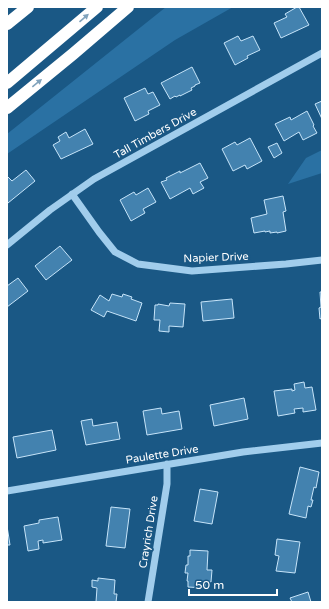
<svg xmlns="http://www.w3.org/2000/svg" width="329" height="609" font-family="'Varela Round',sans-serif">
<style>
.green{fill:#2a71a3}
.building{fill:#4382af;stroke:#c6e4f9}
.lines{fill:none;stroke-linecap:round;stroke-linejoin:round}
.minor{stroke:#a1cdec;stroke-width:7}
.highway{stroke:#fff;stroke-width:12}
.oneway{fill:#81a3bc}
.labels{text-anchor:middle;stroke-width:4;stroke-linejoin:round;paint-order:stroke}
.street-label{font-size:11px;fill:#fff;stroke:#1a5885}
</style>
<rect width="100%" height="100%" fill="#1a5885"/>
<!-- green -->
<path class="green" d="M166 7H233L175 40 7 154V134Z
M322 150V173L288 184 306 158Z"/>
<!-- building -->
<path class="building" d="M297 7H299L309 25 281 38 274 23 287 17 285 14Z
M238 36 241 41 253 36 260 50 247 56 248 58 235 65 224 43Z
M192 67 200 83 195 85V86L191 88 192 90 180 96V95L176 97 175 96 170 99 161 83Z
M145 88 148 94 153 92 160 105 148 111 149 114 135 121 124 98Z
M322 101V119L315 104Z
M307 111 314 125 313 126 317 133 303 140 299 132 284 141 275 124 290 117 291 120Z
M85 129 93 144 61 159 53 145 60 141 58 137 66 132 69 138Z
M250 138 262 161 247 169 245 165 233 171 222 149 235 142 237 145Z
M277 143 282 153 274 158 268 147Z
M200 163 208 178 200 182 204 188 193 194 190 188 170 199 161 182 167 180 166 178 180 171V173Z
M26 170 35 181 8 203 7 202V179L8 177 12 181Z
M148 188 156 202 143 209 145 213 131 221 120 200 134 192 136 195Z
M283 196 286 211 283 212 286 231 277 233V232L270 233V231L265 232V231L254 233 251 218 267 214 264 200Z
M60 246 72 260 46 280 35 266Z
M18 278 28 291 7 307V286Z
M320 292H322V318L320 319 319 308 321 307Z
M112 294 122 297 123 294 132 297 131 299 142 303 136 321 107 311 104 317 91 310 100 295 109 301Z
M232 299 234 318 203 321 201 302Z
M170 303 185 304 183 327 169 326V332L159 331 160 320H154L155 305H158V304L169 306Z
M304 382 305 388 312 387 316 410 303 412V408L294 409 295 413 278 416 274 391 292 389V391L295 390 294 384Z
M244 398 248 419 214 426 210 405Z
M161 408 162 414 179 411 182 429 147 435 143 411Z
M92 419 93 426 117 422 120 439 86 445 81 421Z
M52 430 56 450 17 458 13 437Z
M300 467 319 472 316 488 314 487 311 500H313L311 507 308 506 306 518 289 514Z
M200 489 218 492 212 524 194 521Z
M111 507 130 509 125 548 106 546Z
M58 517 62 540 43 543V540L38 541 39 549 28 551 24 526 39 523V520Z
M7 526 10 545H7Z
M277 539 300 542 295 573 276 571 279 556 275 555Z
M190 550 208 551 207 570H212L211 582 206 581 205 588 188 587V581H187L188 573H185L186 565H188V556H190Z
M98 578 115 580 114 594H117L116 602H96L97 588 92 587V580L98 581Z
M308 592 311 602H292L290 598Z"/>
<g class="lines">
<!-- minor -->
<path class="minor" d="M72 194 99 232 115 252 138 264 192 271 286 264 322 260
M7 245 50 210 94 179 322 53
M7 491 243 452 322 443
M148 602 167 484V464"/>
<!-- highway -->
<path class="highway" d="M7 24 28 7
M7 83 97 7
M7 108 73 54 128 7"/>
</g>
<!-- one-way arrows -->
<defs><path id="oneway-solid" d="M-6-.8H1V-3.2L6.5 0L1 3.2V.8H-6Z"/></defs>
<g class="oneway">
<use href="#oneway-solid" transform="translate(84 18) rotate(-41)"/>
<use href="#oneway-solid" transform="translate(37 83) rotate(-39)"/>
</g>
<g class="labels">
<!-- street labels -->
<g class="street-label">
<text transform="translate(155 133) rotate(-29)" y="4">Tall Timbers Drive</text>
<text transform="translate(216 257) rotate(-2)" y="4">Napier Drive</text>
<text transform="translate(162 454) rotate(-9)" y="4">Paulette Drive</text>
<text transform="translate(148 532) rotate(-81)" y="4">Crayrich Drive</text>
</g>
</g>
<!-- border -->
<rect width="329" height="609" fill="none" stroke="#ffffff" stroke-width="16"/>
<!-- scale -->
<path d="M189 589v6h88v-6" fill="none" stroke="#ffffff" stroke-width="2"/>
<text x="195" y="589" font-size="12" fill="#ffffff" stroke="#1a5885" stroke-width="3" paint-order="stroke">50 m</text>
</svg>
